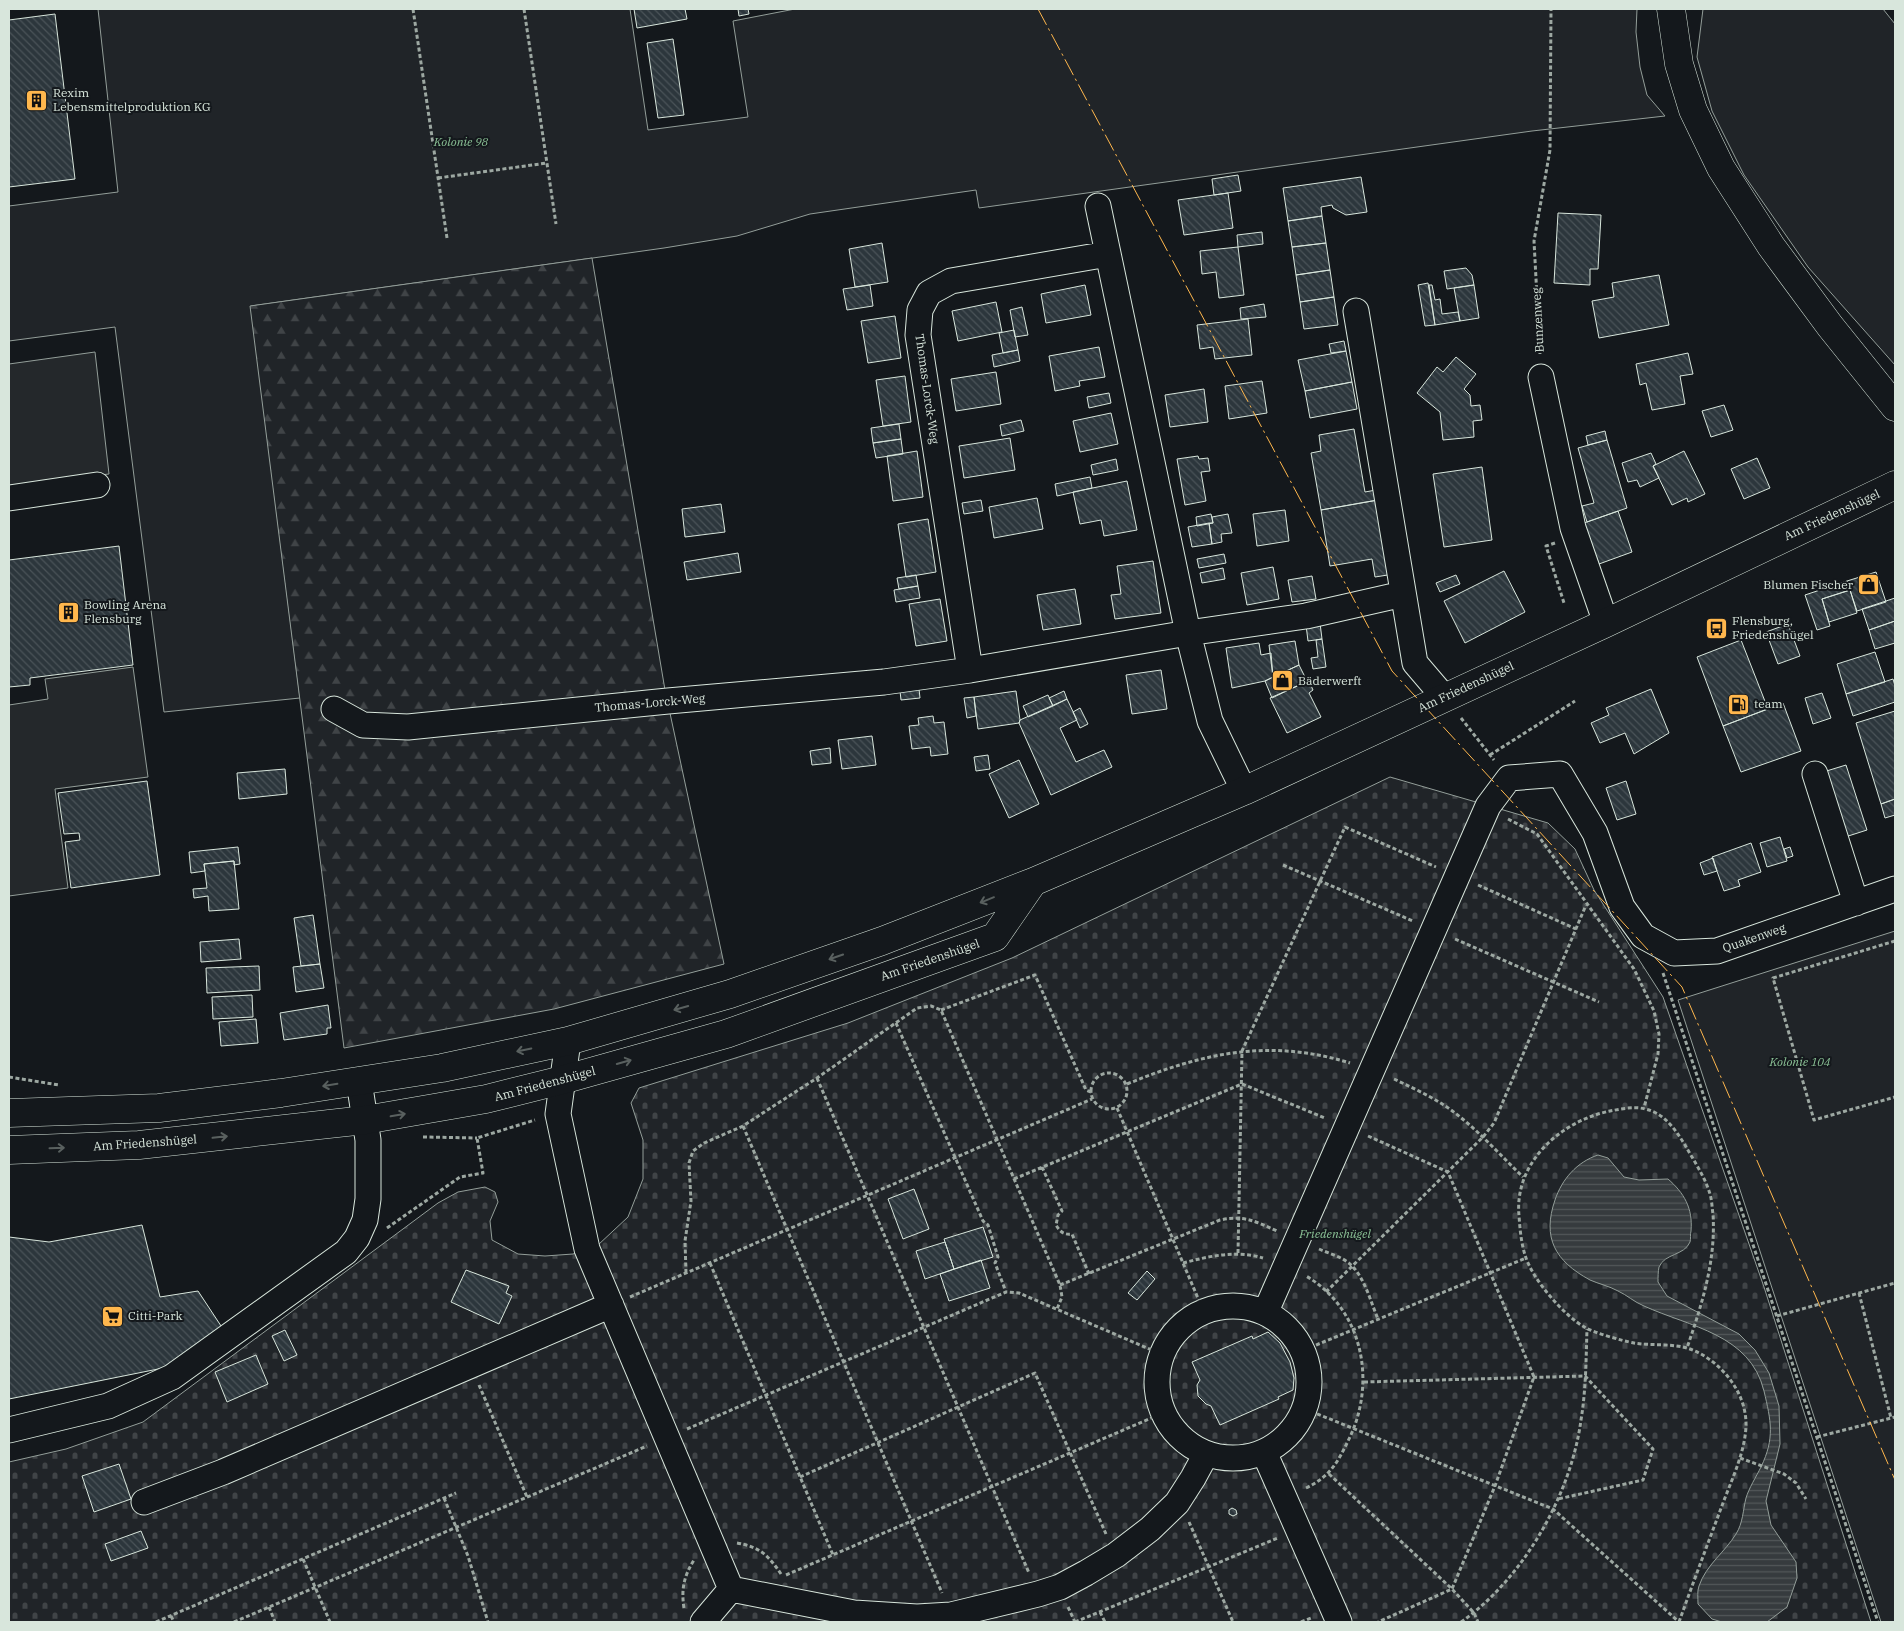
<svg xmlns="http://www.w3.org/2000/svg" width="1904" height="1631" font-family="'IBM Plex Serif',serif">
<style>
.green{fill:#202428;stroke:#939e99}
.forest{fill:url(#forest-firs);stroke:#939e99}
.cemetery{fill:url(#cemetery-stones);stroke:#939e99}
.parking{fill:#24282b;stroke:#939e99}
.water{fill:url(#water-rules);stroke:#939e99}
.building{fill:url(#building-back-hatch);stroke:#d8e6dc}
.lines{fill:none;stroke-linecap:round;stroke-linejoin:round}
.minor-casing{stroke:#d8e6dc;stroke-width:27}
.major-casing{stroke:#d8e6dc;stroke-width:29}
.highway-casing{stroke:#d8e6dc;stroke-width:29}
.path{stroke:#9da8a2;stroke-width:3;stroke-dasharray:4 2.5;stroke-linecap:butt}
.minor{stroke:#14181c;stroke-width:25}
.major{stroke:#14181c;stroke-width:28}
.highway{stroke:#14181c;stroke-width:28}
.power{stroke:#ffb74d;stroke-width:1;stroke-dasharray:18 4 2.5 4;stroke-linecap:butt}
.oneway{stroke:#59605f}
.labels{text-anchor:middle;stroke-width:4;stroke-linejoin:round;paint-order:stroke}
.poi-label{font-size:12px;fill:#d8e6dc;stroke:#14181c;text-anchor:start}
.park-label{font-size:12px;font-style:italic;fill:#8ac095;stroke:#14181c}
.street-label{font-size:12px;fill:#d8e6dc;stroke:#14181c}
</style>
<defs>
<pattern id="forest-firs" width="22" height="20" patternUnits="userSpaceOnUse" patternTransform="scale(1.25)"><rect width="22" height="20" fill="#202428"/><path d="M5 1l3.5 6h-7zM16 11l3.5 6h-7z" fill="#404447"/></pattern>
<pattern id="cemetery-stones" width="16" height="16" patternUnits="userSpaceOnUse" patternTransform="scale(1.25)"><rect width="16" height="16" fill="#202428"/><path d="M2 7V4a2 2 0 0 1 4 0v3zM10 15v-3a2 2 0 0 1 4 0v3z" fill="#404447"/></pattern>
<pattern id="water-rules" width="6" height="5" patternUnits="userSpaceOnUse" patternTransform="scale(1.25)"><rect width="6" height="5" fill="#363b3e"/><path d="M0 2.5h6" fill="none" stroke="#525759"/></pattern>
<pattern id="building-back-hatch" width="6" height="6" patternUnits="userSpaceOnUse" patternTransform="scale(1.25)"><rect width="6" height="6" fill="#2c363c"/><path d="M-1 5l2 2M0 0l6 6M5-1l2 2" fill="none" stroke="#4a5358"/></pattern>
</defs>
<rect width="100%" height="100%" fill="#14181c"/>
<!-- green -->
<path class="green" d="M98 9H630L648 130 748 117 733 21 795 9H1637L1636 32 1640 67 1647 95 1665 116 1532 131 979 208 976 190 810 214 737 236 664 248 251 306 300 698 164 712 115 327 9 341V206L118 192Z
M1703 9H1883L1895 24V365L1808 267 1744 175 1712 111 1697 57Z
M1895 931V1622H1881L1678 1000Z"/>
<!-- forest -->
<path class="forest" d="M592 258 665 690 724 964 554 1009 344 1048 250 306Z"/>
<!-- cemetery -->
<path class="cemetery" d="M1390 777 1548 823 1575 849 1594 890 1663 997 1764 1287 1871 1622H9V1462L66 1449 143 1422 438 1203 458 1192 485 1187 495 1192 498 1202 490 1221 492 1240 518 1254 545 1256 573 1254 598 1245 628 1217 643 1179V1140L631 1103 639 1088 848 1023 1012 958Z"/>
<!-- parking -->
<path class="parking" d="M95 352 109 474 9 486V364Z
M133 667 148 777 55 789 68 888 9 896V705L48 699 45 679Z"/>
<!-- water -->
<path class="water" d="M1598 1155 1608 1158 1624 1177 1639 1180 1668 1179C1684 1193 1693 1208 1691 1231 1690 1234 1691 1239 1690 1242 1684 1256 1665 1253 1659 1267 1658 1271 1658 1278 1658 1282L1667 1296 1739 1334 1755 1350 1769 1373 1779 1406 1780 1444 1766 1501 1771 1525 1796 1562 1797 1578 1787 1607 1767 1622H1722L1712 1619 1698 1604C1698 1598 1697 1591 1699 1586 1706 1565 1725 1552 1736 1534 1743 1523 1743 1510 1746 1498 1749 1488 1756 1477 1761 1467 1775 1438 1771 1421 1764 1391 1750 1334 1690 1327 1644 1306 1634 1302 1627 1295 1618 1291 1609 1286 1599 1284 1590 1280 1555 1261 1542 1238 1555 1200 1562 1179 1577 1162 1598 1155Z"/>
<!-- building -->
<path class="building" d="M634 9H685L687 19 637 28Z
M738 9H748L749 14 739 16Z
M55 14 75 179 9 187V20Z
M673 39 684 115 658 118 647 43Z
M1238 175 1241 191 1214 195 1212 179Z
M1361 177 1367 212 1346 215 1333 208 1332 205 1321 207 1322 216 1288 221 1283 188Z
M1228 193 1233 228 1184 235 1178 200Z
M1558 213 1601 215 1598 269H1590V285L1554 283Z
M1322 216 1326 243 1292 247 1288 221Z
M1262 232 1263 244 1238 247 1237 235Z
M882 243 888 282 855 287 849 249Z
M1326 243 1330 270 1296 275 1292 247Z
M1238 247 1244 295 1219 298 1216 272 1202 274 1200 251Z
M1466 268 1472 275 1474 285 1447 289 1444 271Z
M1330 270 1334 297 1300 302 1296 275Z
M1659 275 1669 325 1599 338 1592 301 1614 297 1612 283Z
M1428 283 1435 325 1425 326 1418 285Z
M870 285 873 306 847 310 843 289Z
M1085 285 1091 315 1046 323 1041 294Z
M1429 285H1432L1435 300 1440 299 1442 314 1458 312 1460 321 1435 325Z
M1474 285 1479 318 1460 321 1454 288Z
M1334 297 1338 325 1304 329 1300 302Z
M996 302 1002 332 958 341 952 311Z
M1264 304 1266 317 1241 319 1240 308Z
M1022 307 1028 335 1015 337 1010 310Z
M895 316 901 358 868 363 861 321Z
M1248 319 1252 355 1215 359 1213 347 1200 349 1197 325Z
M1014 330 1018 350 1003 353 999 333Z
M1344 341 1346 351 1331 353 1329 344Z
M1099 347 1105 377 1079 381 1080 386 1055 391 1049 356Z
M1018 350 1020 361 994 367 992 355Z
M1346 351 1352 382 1305 391 1298 360Z
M1688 353 1693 374 1680 376 1685 404 1652 410 1646 383 1640 385 1636 364Z
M1456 357 1476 374 1464 389 1470 395 1471 406 1480 405 1482 420 1473 421 1474 437 1443 440 1440 412 1417 393 1437 367 1443 372Z
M996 372 1001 404 956 411 951 379Z
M905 376 911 422 883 426 876 380Z
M1262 381 1267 413 1229 419 1225 386Z
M1352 382 1357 409 1310 418 1305 391Z
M1204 389 1208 422 1170 427 1165 395Z
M1109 393 1111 403 1089 408 1087 397Z
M1724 405 1733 430 1711 437 1702 411Z
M1111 413 1118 444 1080 452 1073 421Z
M1021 420 1024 431 1002 436 1000 425Z
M899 424 901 439 873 443 871 428Z
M1354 429 1365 492 1376 490 1378 500 1321 510 1311 453 1321 451 1319 435Z
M1605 431 1607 440 1588 445 1586 436Z
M1010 438 1015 470 964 478 959 446Z
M901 439 903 454 876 458 873 443Z
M1607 440 1627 508 1587 522 1582 506 1594 503 1578 448Z
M917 451 923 497 893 501 887 456Z
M1684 451 1705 494 1688 502 1687 498 1672 505 1653 466Z
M1651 453 1656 464 1653 466 1659 478 1640 487 1637 480 1628 482 1622 463Z
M1198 456 1199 459 1208 458 1210 471 1201 472 1206 501 1185 505 1177 459Z
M1757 458 1770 488 1744 499 1731 469Z
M1116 459 1118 470 1093 475 1091 465Z
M1482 467 1492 540 1444 547 1433 474Z
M1090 477 1092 488 1057 496 1055 484Z
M1127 481 1137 530 1104 536 1101 520 1080 524 1073 492Z
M1037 498 1043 529 994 538 989 507Z
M981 500 983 511 964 514 962 503Z
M1378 500 1394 574 1375 577 1372 559 1330 566 1321 510Z
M721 504 725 532 685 537 682 509Z
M1285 510 1289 541 1257 546 1253 514Z
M1618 511 1632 552 1599 564 1584 523Z
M1211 514 1213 523 1197 526 1196 517Z
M1228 514 1232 533 1221 534 1222 542 1212 544 1209 523H1213L1212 517Z
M928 519 936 572 906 577 898 524Z
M1209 523 1212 544 1192 547 1188 527Z
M119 546 133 665 30 678V685L9 687V554V560Z
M738 553 741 572 687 580 684 562Z
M1224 554 1226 563 1199 568 1197 559Z
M1153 561 1161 613 1115 619 1111 595 1121 594 1117 566Z
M1273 567 1279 599 1247 605 1241 573Z
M1223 568 1225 579 1202 583 1200 573Z
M1504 571 1525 612 1465 643 1444 601Z
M1876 572 1886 602 1857 611 1847 581Z
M916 575 918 586 899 589 897 578Z
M1456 575 1460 584 1440 592 1436 583Z
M1312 576 1316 599 1292 602 1288 580Z
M1847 581 1850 590 1822 599 1830 626 1817 630 1805 595Z
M918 586 920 598 896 602 894 590Z
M1075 589 1081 624 1043 630 1037 595Z
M1850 590 1857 613 1829 622 1822 599Z
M1895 598V621L1869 630 1862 609Z
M940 599 947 641 916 646 909 604Z
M1895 621V643L1875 649 1869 630Z
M1320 623 1322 639 1308 641 1306 625Z
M1788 624 1800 656 1778 664 1766 632Z
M1322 639 1326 667 1313 669 1311 658 1318 657 1316 640Z
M1741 640 1768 709 1723 726 1697 657Z
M1295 641 1299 665 1273 677 1269 645Z
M1259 643 1261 655 1271 653 1273 677 1265 681 1232 688 1226 648Z
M1875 652 1885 682 1846 694 1837 664Z
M1299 665 1307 681 1272 698 1265 681Z
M1161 670 1167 709 1132 714 1126 675Z
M1893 679 1895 686V702L1853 716 1846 694Z
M1309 681 1313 690 1309 693 1321 717 1287 733 1270 698Z
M919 689 920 698 901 700 900 691Z
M1651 689 1669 733 1634 754 1625 733 1600 743 1591 723 1609 715 1606 708Z
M1016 691 1020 720 1019 723 978 729 974 697Z
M1064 691 1067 699 1053 706 1049 698Z
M1822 693 1831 718 1813 724 1805 698Z
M1048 695 1053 706 1028 717 1023 706Z
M974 697 976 716 967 718 964 698Z
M1067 699 1077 720 1060 728 1076 762 1104 750 1112 767 1051 795 1019 723 1020 720Z
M1783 703 1801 751 1741 772 1723 726Z
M1080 708 1088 724 1080 728 1073 712Z
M1895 711V799L1881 804 1856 723Z
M933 716 934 723 944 722 948 754 931 756 930 747 912 749 909 726 919 725 918 718Z
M872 736 876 765 842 769 838 740Z
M830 748 831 763 812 765 810 751Z
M988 755 990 769 976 771 974 757Z
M1019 760 1039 804 1009 818 989 774Z
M1846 765 1867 830 1842 838 1820 773Z
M285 769 287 794 239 799 237 773Z
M147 781 160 875 71 888 65 842 80 840 79 833 64 834 58 793Z
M1626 781 1636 814 1617 820 1606 788Z
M1895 799V815L1885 818 1881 804Z
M1780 837 1787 861 1767 867 1760 843Z
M1751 843 1761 872 1738 880 1740 886 1724 891 1712 857Z
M238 847 240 864 234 865V861L204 864 205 871 191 873 189 852Z
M1790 847 1793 856 1787 858 1784 849Z
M1713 858 1717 871 1704 875 1700 863Z
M234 861 239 909 209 911 208 896 194 898 193 889 207 888 204 864Z
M313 915 320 964 301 966 294 918Z
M239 939 241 959 201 962 200 942Z
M320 964 324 988 296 992 293 967Z
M259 966 260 990 207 993 206 968Z
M252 995 253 1017 213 1019 212 997Z
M328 1005 331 1028H327V1034L284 1040 280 1013Z
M256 1019 258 1043 221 1046 219 1022Z
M914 1189 929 1229 903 1239 888 1199Z
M142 1225 160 1297 198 1291 227 1335 178 1365 9 1399V1237L49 1242Z
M983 1227 993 1257 954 1269 944 1239Z
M945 1242 954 1269 925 1279 916 1251Z
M981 1260 990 1288 949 1301 940 1274Z
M466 1270 509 1286 506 1293 512 1296 499 1324 451 1302Z
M1147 1271 1155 1279 1137 1300 1128 1293Z
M285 1330 297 1355 284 1361 272 1336Z
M1268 1332 1280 1343 1290 1362 1294 1378 1293 1390 1278 1397 1279 1399 1220 1425 1211 1406 1206 1404 1198 1396 1197 1385 1200 1380 1192 1362 1252 1336 1253 1339Z
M256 1355 268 1384 227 1402 215 1372Z
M119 1464 131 1499 94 1512 82 1476Z
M1232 1508 1236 1510 1237 1514 1233 1516 1229 1514V1510Z
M141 1531 148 1548 111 1561 105 1544Z"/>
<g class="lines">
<defs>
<path id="minor" d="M1098 206 1188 633 1210 721 1244 791
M1356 311 1415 663 1444 697
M1541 377 1573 528 1606 623
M9 498 97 485
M970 670 918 335 920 310 929 293 951 281 1108 254
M334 709 363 725 408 727 668 701 884 682 970 670 1188 633 1306 616 1403 594
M1815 774 1856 903
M568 1041 558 1114 587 1249 731 1589 703 1622
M1157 1382a76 76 0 1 1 152 0a76 76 0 1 1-152 0Z
M1266 1311 1488 806 1509 778 1560 774 1595 833 1622 907 1643 936 1674 953 1717 951 1895 889
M9 1430 108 1406 172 1377 346 1252 357 1238 365 1220 368 1199V1140L359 1081
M1264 1452 1339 1622
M144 1502 223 1472 611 1305
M731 1589 854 1613 917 1617 951 1615 1038 1594 1060 1587 1086 1573 1116 1555 1150 1529 1177 1503 1193 1478 1206 1454"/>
<path id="major" d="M9 1113 159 1108 281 1093 442 1068 568 1041 730 994 882 941 1033 882 1244 791 1606 623 1895 485
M9 1150 139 1145 365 1120 486 1099 562 1080 726 1034 995 937 1033 882"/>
<path id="highway" d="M1671 9 1679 64 1693 110 1721 168 1771 246 1830 326 1895 407"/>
</defs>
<!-- minor casing -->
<use href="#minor" class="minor-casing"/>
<!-- major casing -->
<use href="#major" class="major-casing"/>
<!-- highway casing -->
<use href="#highway" class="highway-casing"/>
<!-- path -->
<path class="path" d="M413 9 447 238
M524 9 556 224
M438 178 547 163
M1540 354 1534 241 1550 150 1551 9
M1555 543 1546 546 1564 603
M1461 718 1494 760
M1490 755 1575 701
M1508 819 1537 834 1634 969 1647 996 1654 1011 1659 1034 1658 1054 1644 1108
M1283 865 1413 921
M1478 885 1576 929
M1455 939 1599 1002
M1895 941 1773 978 1814 1120 1895 1097
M1663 973 1878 1622
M941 1010 1035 975 1086 1090 1091 1092
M896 1023 983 1221 988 1225 998 1257 995 1263 1006 1292
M1091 1091a18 18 0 1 1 36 0a18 18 0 1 1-36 0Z
M9 1077 59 1085
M817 1078 1029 1573
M1394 1079C1415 1089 1437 1099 1455 1113 1480 1132 1501 1156 1523 1177
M1127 1084C1203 1053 1269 1038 1350 1063
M1117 1108 1203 1310
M743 1126 942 1593
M1368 1136 1448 1172 1534 1377 1495 1486 1452 1589 1378 1622
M423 1137 477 1138
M1042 1167 1062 1211 1058 1215 1056 1225C1060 1232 1064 1235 1072 1234L1089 1274
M1014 1179 1242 1084 1325 1118
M387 1228 460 1177 483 1173 477 1138 535 1120
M1319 1249C1330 1254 1343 1257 1351 1265 1365 1278 1371 1303 1378 1319
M1238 1253 1242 1051 1345 827 1436 867
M710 1263 833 1555
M1183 1263C1210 1256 1236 1250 1263 1258
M686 1273 685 1241 691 1201 689 1163 693 1151 704 1143 743 1126 772 1107 817 1078 917 1008 931 1006 941 1010 1060 1285 1062 1297 1057 1309
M1060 1285 1220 1220C1244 1215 1255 1221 1277 1231
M1326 1292 1483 1137 1494 1123 1586 905
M1859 1293 1891 1418
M630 1297 1092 1099
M1777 1316 1895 1283
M1304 1350 1526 1258
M1364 1382 1585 1376 1653 1449 1643 1480 1558 1499
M479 1385 527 1497
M1305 1409 1553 1509 1679 1622
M687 1429 1006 1292 1019 1293 1161 1354
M1817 1437 1895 1417
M1740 1458 1784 1474 1796 1483 1806 1499
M1329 1474 1452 1589 1474 1613 1478 1622
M800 1477 1035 1373 1106 1534
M1306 1488C1329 1477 1337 1464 1348 1441 1377 1384 1364 1310 1306 1276
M444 1498 468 1556 488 1622
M1189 1522 1233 1622
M737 1543C760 1547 768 1555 781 1574
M303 1559 330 1622
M786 1575 1163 1413
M269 1607 275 1622
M1068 1607 1075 1622
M684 1608C681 1589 684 1576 694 1560
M1100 1612 1105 1622
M171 1616 174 1622
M156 1622 456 1493
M234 1622 647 1446
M1075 1622 1278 1538
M1301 1622 1311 1618
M1461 1622C1523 1579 1571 1495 1581 1420 1586 1390 1586 1359 1587 1329
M1679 1622C1693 1583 1708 1543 1723 1503 1732 1479 1745 1452 1746 1426 1747 1392 1720 1360 1690 1349 1673 1343 1652 1346 1634 1343 1623 1341 1595 1333 1586 1328 1564 1316 1532 1279 1525 1255 1521 1242 1520 1229 1519 1216 1514 1162 1561 1121 1610 1111 1621 1109 1634 1106 1645 1109 1664 1113 1675 1129 1685 1145 1694 1161 1705 1177 1710 1194 1712 1201 1712 1208 1713 1214 1716 1261 1702 1304 1687 1348"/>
<!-- minor -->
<use href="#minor" class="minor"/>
<!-- major -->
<use href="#major" class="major"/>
<!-- highway -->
<use href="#highway" class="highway"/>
<!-- power -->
<path class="power" d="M1038 9 1392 671 1682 987 1895 1480"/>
</g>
<!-- one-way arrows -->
<defs><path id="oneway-shaft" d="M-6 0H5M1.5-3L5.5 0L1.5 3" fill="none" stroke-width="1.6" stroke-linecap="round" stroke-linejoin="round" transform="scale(1.25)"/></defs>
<g class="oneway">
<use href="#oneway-shaft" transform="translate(987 900) rotate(158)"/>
<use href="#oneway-shaft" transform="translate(836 957) rotate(161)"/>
<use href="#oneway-shaft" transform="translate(681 1008) rotate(164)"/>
<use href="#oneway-shaft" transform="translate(524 1050) rotate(168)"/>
<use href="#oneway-shaft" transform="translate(624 1062) rotate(-16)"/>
<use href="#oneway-shaft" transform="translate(330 1085) rotate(171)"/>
<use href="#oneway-shaft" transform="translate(398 1115) rotate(-10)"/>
<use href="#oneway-shaft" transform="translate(220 1137) rotate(-6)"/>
<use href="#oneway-shaft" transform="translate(57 1148) rotate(-2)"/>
</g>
<!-- icons -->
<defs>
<symbol id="building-square" viewBox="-11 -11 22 22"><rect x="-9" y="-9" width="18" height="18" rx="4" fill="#ffb74d" stroke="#14181c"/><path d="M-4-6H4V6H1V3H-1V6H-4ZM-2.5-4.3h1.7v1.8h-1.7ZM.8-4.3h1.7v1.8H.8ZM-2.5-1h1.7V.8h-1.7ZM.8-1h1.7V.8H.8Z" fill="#111"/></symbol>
<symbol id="shop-square" viewBox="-11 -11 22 22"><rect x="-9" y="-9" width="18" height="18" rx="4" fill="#ffb74d" stroke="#14181c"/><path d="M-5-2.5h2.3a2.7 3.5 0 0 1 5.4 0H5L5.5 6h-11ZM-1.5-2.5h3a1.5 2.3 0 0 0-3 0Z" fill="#111"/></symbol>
<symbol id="bus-square" viewBox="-11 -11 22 22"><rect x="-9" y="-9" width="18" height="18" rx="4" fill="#ffb74d" stroke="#14181c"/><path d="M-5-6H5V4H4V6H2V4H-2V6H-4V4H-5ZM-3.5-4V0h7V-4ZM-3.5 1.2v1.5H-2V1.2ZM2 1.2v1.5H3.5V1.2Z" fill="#111"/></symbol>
<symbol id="fuel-square" viewBox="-11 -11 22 22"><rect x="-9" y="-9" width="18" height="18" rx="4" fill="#ffb74d" stroke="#14181c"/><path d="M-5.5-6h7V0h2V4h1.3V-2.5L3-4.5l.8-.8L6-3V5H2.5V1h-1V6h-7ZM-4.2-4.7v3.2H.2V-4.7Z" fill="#111"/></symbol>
<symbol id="supermarket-square" viewBox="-11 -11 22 22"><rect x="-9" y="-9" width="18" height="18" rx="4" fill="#ffb74d" stroke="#14181c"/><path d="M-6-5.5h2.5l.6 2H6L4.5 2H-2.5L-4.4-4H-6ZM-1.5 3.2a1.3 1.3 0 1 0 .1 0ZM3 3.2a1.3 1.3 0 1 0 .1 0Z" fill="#111"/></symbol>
</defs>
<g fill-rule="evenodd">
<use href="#building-square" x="24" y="88" width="25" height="25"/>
<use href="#shop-square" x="1856" y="572" width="25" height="25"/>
<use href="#building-square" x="56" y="600" width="25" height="25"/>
<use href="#bus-square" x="1704" y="616" width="25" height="25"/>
<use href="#shop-square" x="1270" y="668" width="25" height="25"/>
<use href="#fuel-square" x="1726" y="692" width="25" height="25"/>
<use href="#supermarket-square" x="100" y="1304" width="25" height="25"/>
</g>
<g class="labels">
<!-- poi labels -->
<g class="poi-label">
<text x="53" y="97">Rexim<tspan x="53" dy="14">Lebensmittelproduktion KG</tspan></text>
<text x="1853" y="589" text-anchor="end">Blumen Fischer</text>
<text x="84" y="609">Bowling Arena<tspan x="84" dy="14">Flensburg</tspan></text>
<text x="1732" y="625">Flensburg,<tspan x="1732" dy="14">Friedenshügel</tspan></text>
<text x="1298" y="685">Bäderwerft</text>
<text x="1754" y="708">team</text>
<text x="128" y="1320">Citti-Park</text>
</g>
<!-- park labels -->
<g class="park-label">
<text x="461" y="146">Kolonie 98</text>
<text x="1800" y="1066">Kolonie 104</text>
<text x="1335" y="1238">Friedenshügel</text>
</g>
<!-- street labels -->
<g class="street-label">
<text transform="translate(1538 320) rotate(-93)" y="4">Bunzenweg</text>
<text transform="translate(927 389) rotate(82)" y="4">Thomas-Lorck-Weg</text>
<text transform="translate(1832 515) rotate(-25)" y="4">Am Friedenshügel</text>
<text transform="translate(1466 687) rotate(-25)" y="4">Am Friedenshügel</text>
<text transform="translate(650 703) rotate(-5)" y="4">Thomas-Lorck-Weg</text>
<text transform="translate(1754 938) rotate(-19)" y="4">Quakenweg</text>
<text transform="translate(930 960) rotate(-19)" y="4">Am Friedenshügel</text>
<text transform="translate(545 1084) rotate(-15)" y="4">Am Friedenshügel</text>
<text transform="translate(145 1143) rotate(-4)" y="4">Am Friedenshügel</text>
</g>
</g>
<!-- border -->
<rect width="1904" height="1631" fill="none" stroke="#d8e6dc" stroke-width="20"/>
</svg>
